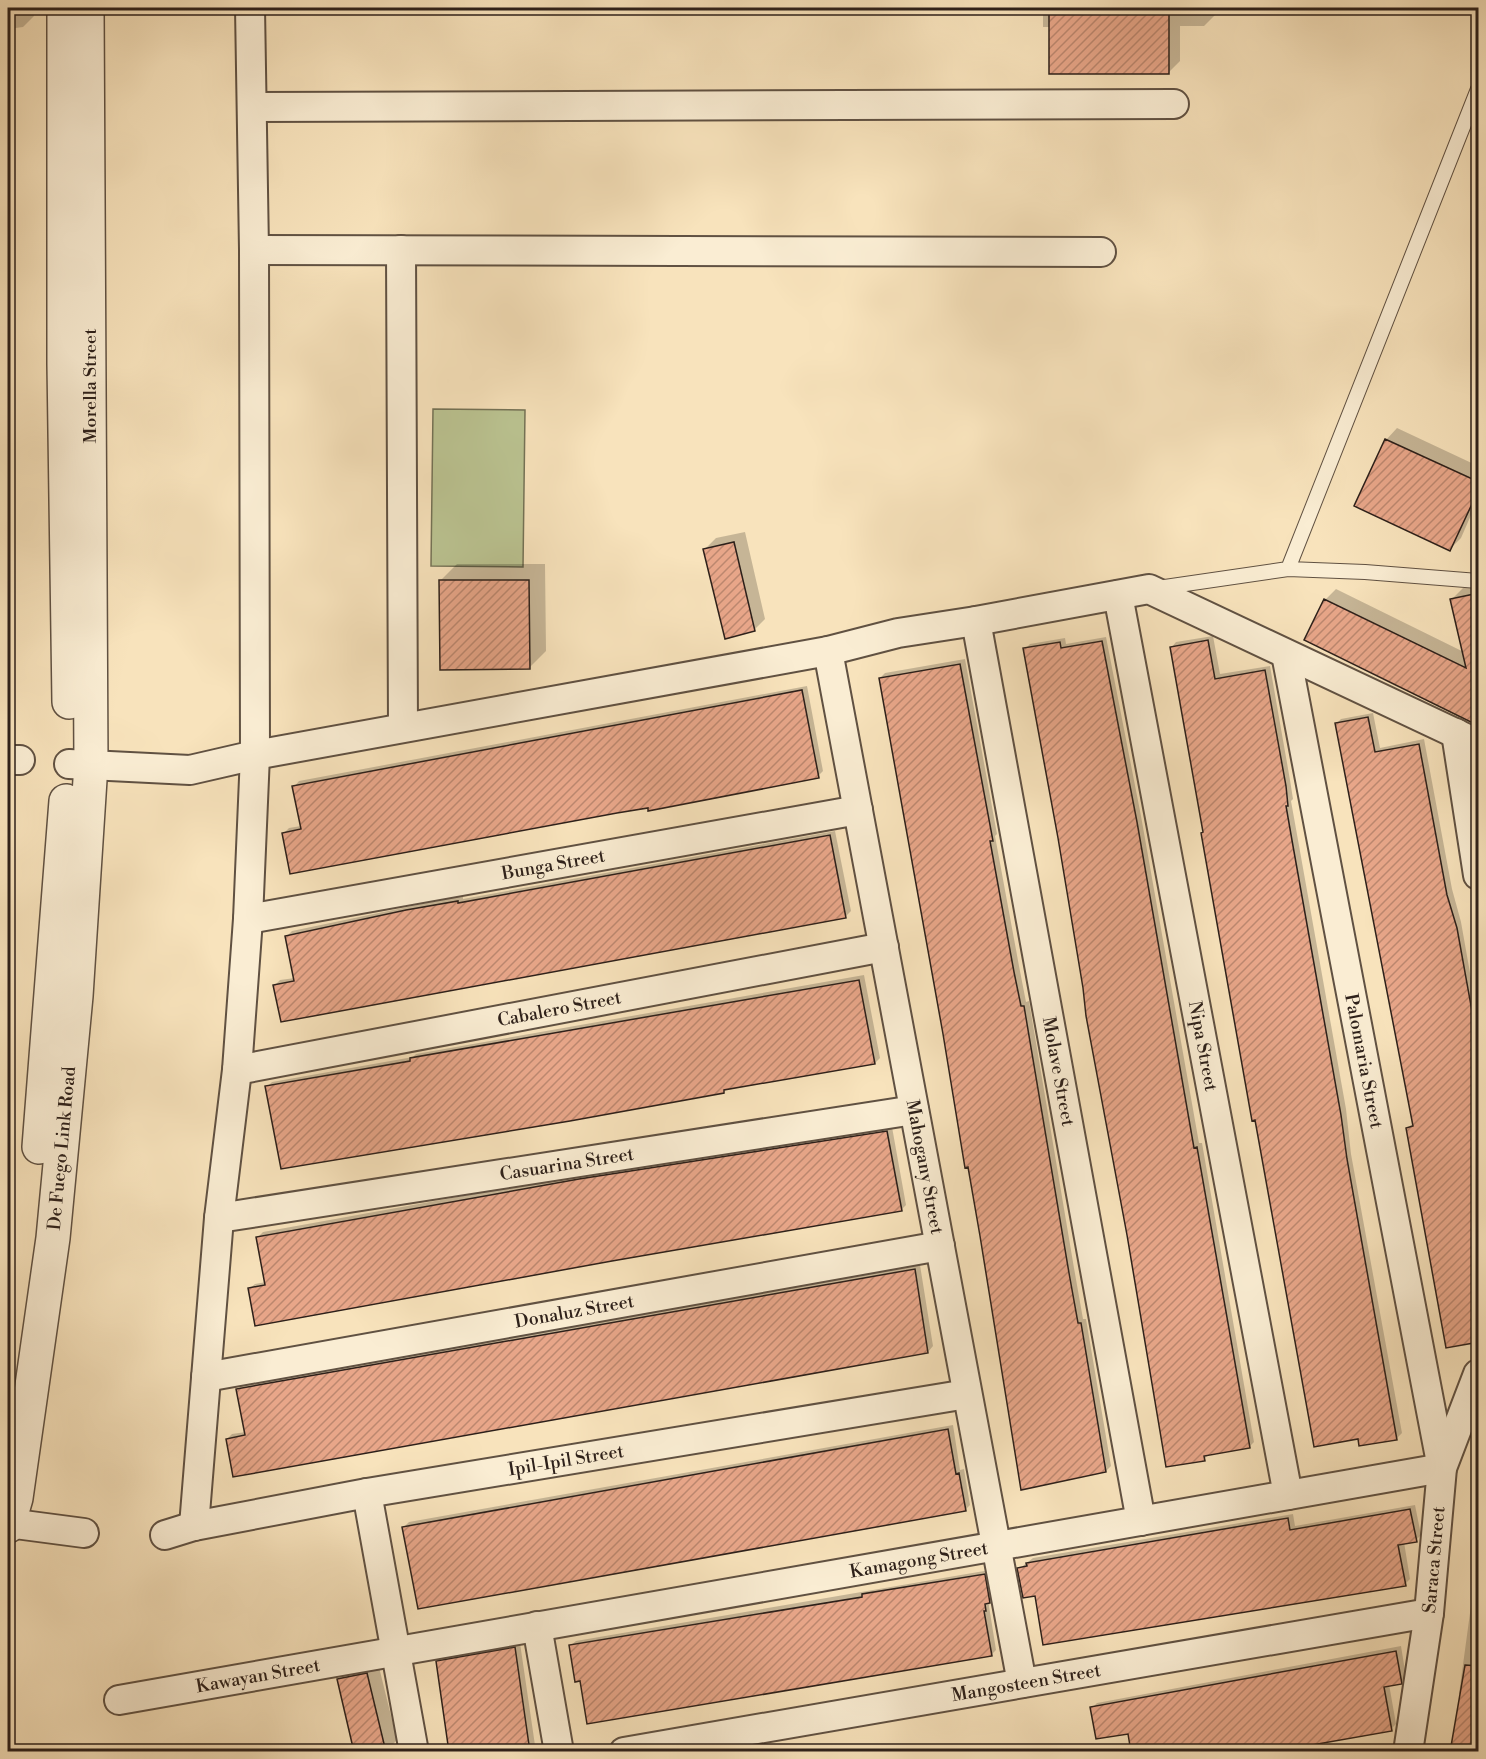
<svg xmlns="http://www.w3.org/2000/svg" width="1486" height="1759" font-family="'Libre Bodoni',serif">
<style>
.pitch{fill:#bbc492;stroke:#747256;stroke-width:1.5}
.shadow{fill:#0003}
.building{fill:url(#building-hatch);stroke:#2d201a;stroke-width:1.5}
.lines{fill:none;stroke-linecap:round;stroke-linejoin:round}
.service-casing{stroke:#605142;stroke-width:16}
.minor-casing{stroke:#605142;stroke-width:32}
.tertiary-casing{stroke:#605142;stroke-width:36}
.service{stroke:#faedd3;stroke-width:14}
.minor{stroke:#faedd3;stroke-width:28}
.tertiary{stroke:#faedd3;stroke-width:33}
.labels{text-anchor:middle;stroke-width:4.5;stroke-linejoin:round;paint-order:stroke}
.street-label{font-size:18px;fill:#2d201a;stroke:#faedd3}
</style>
<defs>
<pattern id="building-hatch" width="6" height="6" patternUnits="userSpaceOnUse" patternTransform="scale(1.5)"><rect width="6" height="6" fill="#e8a689"/><path d="M-1 1l2-2M0 6l6-6M5 7l2-2" fill="none" stroke="#bc876f"/></pattern>
</defs>
<rect width="100%" height="100%" fill="#f8e3bc"/>
<filter id="stains"><feTurbulence type="fractalNoise" baseFrequency=".00333" numOctaves="4"/><feColorMatrix values="0 0 0 0 .2 0 0 0 0 .09 0 0 0 0 .02 0 0 0 .5 -.17"/></filter>
<radialGradient id="worn" r=".72"><stop offset=".6" stop-color="#630" stop-opacity="0"/><stop offset="1" stop-color="#630" stop-opacity=".3"/></radialGradient>
<!-- pitch -->
<path class="pitch" d="M433 409 525 410 523 567 431 566Z"/>
<!-- shadow -->
<path class="shadow" d="M8 8H33L34 16 23 27 8 29Z
M1043 8H1215V15L1204 26H1180V61L1169 72 1050 27H1043Z
M1397 428 1478 466V499L1461 538 1450 549 1386 440Z
M745 532 765 619 754 630 705 549 716 538Z
M457 564H545L546 651 529 668 441 580Z
M1478 585V630L1452 599 1463 588Z
M1336 589 1478 659V723L1325 600Z
M1213 636 1220 674 1270 666 1290 780 1293 799 1291 801 1298 840 1346 1109 1351 1154 1402 1433 1397 1438 1360 1444 1205 831 1171 648 1176 642Z
M1106 637 1141 816 1199 1143H1202L1254 1442 1249 1447 1210 1454 1204 1459 1085 987 1025 649 1030 644 1065 638 1066 644Z
M965 659 997 834 995 836 1019 966 1026 1002 1029 1001 1074 1268 1083 1319H1086L1111 1466 1106 1471 982 1236 880 678 885 673Z
M807 686 823 771 818 776 649 806 284 833 289 828 301 826 294 787 299 781Z
M1373 713 1380 748 1424 739 1452 889 1461 922 1478 1018V1288L1407 1128 1414 1123 1336 724 1341 719Z
M835 831 851 911 845 917 275 985 280 980 295 978 287 936 292 931 412 906 463 896V899Z
M864 975 880 1058 875 1063 727 1088 723 1091 267 1087 272 1082 413 1057 416 1054Z
M892 1127 906 1205 901 1210 249 1289 255 1284 266 1282 258 1237 263 1232 585 1174Z
M920 1265 933 1346 928 1352 227 1439 232 1434 246 1432 238 1389 243 1384Z
M953 1425 960 1470 964 1469 970 1505 965 1510 403 1528 409 1522Z
M1415 1505 1421 1535 1416 1540 1404 1542 1410 1579 1405 1584 1037 1595 1019 1569 1033 1558 1293 1514 1295 1526Z
M1478 1554V1752L1461 1694H1459Z
M990 1570 995 1596 990 1601 989 1606 996 1650 991 1655 581 1680 570 1646 576 1641Z
M520 1643 536 1752H450L437 1662 442 1657Z
M1401 1646 1406 1677 1401 1682 1389 1684 1396 1724 1391 1729 1129 1732 1092 1708 1097 1703Z
M378 1663 397 1740 386 1751 338 1679 349 1668Z"/>
<!-- building -->
<path class="building" d="M1049 8H1169V74H1049Z
M1385 439 1479 482V489L1450 551 1354 506Z
M734 542 755 631 725 639 703 549Z
M439 580H529L530 669 440 670Z
M1479 593V726L1304 640 1324 599 1466 668 1450 599Z
M1208 640 1215 679 1265 670 1286 786 1288 806H1286L1293 846 1341 1115 1347 1159 1397 1440 1359 1446 1358 1439 1314 1447 1255 1120 1252 1121 1201 833 1203 832 1170 647Z
M1102 641 1137 822 1194 1148 1197 1147 1250 1448 1204 1456 1205 1461 1166 1467 1127 1235 1086 1016 1083 988 1058 838 1023 648 1060 642 1061 648Z
M960 664 993 841H990L1014 972 1021 1006H1024L1069 1273 1078 1323H1081L1106 1472 1021 1490 980 1236 968 1167 965 1168 943 1034 879 678Z
M802 690 819 778 648 811V808L617 813 290 874 282 833 301 829 292 786Z
M1368 717 1375 752 1419 744 1447 895 1457 928 1479 1050V1342L1446 1348 1406 1128 1413 1126 1335 723Z
M830 835 846 918 281 1022 273 985 294 981 285 936 406 910 458 901V903Z
M859 980 875 1064 724 1090V1093L570 1121 281 1169 265 1086 410 1061V1058Z
M887 1131 902 1211 612 1261 255 1326 248 1288 265 1285 256 1237 579 1179Z
M915 1269 928 1353 233 1477 226 1439 245 1435 236 1389Z
M948 1429 956 1474 959 1473 966 1511 418 1609 402 1527Z
M1410 1509 1417 1542 1398 1545 1406 1586 1043 1645 1035 1596 1023 1598 1017 1568 1027 1566 1026 1563 1288 1518 1290 1530Z
M985 1574 990 1603 985 1604 986 1611H984L992 1656 587 1724 580 1681 575 1682 569 1645 862 1597V1594Z
M515 1647 530 1752H449L436 1661Z
M1396 1651 1402 1684 1384 1687 1392 1731 1272 1752H1131L1128 1734 1096 1739 1090 1707Z
M1465 1665 1479 1666V1752H1450Z
M367 1673 386 1752H354L337 1679Z"/>
<g class="lines">
<defs>
<path id="service" d="M1288 569 1478 89
M1158 588 1288 569 1365 572 1478 581"/>
<g id="minor">
<path d="M252 107 1174 104"/>
<path d="M254 250 1101 252"/>
<path d="M401 250 403 727"/>
<path id="s1" d="M1118 595 1288 1495"/>
<path id="s2" d="M976 621 1141 1521"/>
<path id="s3" d="M828 651 1022 1683"/>
<path d="M1456 733 1478 875"/>
<path d="M8 760H20"/>
<path d="M69 764 190 770 255 755 828 651 898 633 976 621 1149 589 1478 744"/>
<path id="s4" d="M248 919 858 810"/>
<path id="s5" d="M237 1070 884 947"/>
<path id="s6" d="M219 1218 914 1110"/>
<path id="s7" d="M206 1377 940 1246"/>
<path d="M367 1493 414 1752"/>
<path d="M8 1523 84 1533"/>
<path d="M194 1526 219 1218 237 1070 248 919 255 755 254 250 250 8"/>
<path id="s8" d="M165 1535 194 1526 367 1493 967 1394"/>
<path d="M537 1626 559 1752"/>
<path id="s9" d="M119 1700 1442 1468 1286 654"/>
<path id="s10" d="M624 1752 1429 1613"/>
<path id="s11" d="M1408 1752 1429 1613 1442 1468 1478 1374"/>
</g>
<g id="tertiary">
<path d="M64 8V364L69 702"/>
<path d="M39 1147 66 801"/>
<path id="s12" d="M8 1526 16 1498 53 1238 76 996 91 764 87 8"/>
</g>
</defs>
<!-- service casing -->
<use href="#service" class="service-casing"/>
<!-- minor casing -->
<use href="#minor" class="minor-casing"/>
<!-- tertiary casing -->
<use href="#tertiary" class="tertiary-casing"/>
<!-- service -->
<use href="#service" class="service"/>
<!-- minor -->
<use href="#minor" class="minor"/>
<!-- tertiary -->
<use href="#tertiary" class="tertiary"/>
</g>
<g class="labels">
<!-- street labels -->
<g class="street-label">
<text transform="translate(90 386) rotate(-90)" y="6">Morella Street</text>
<text dy="6" stroke="none"><textPath href="#s4" startOffset="310">Bunga Street</textPath></text>
<text dy="6" stroke="none"><textPath href="#s5" startOffset="328">Cabalero Street</textPath></text>
<text dy="6" stroke="none"><textPath href="#s1" startOffset="459">Nipa Street</textPath></text>
<text transform="translate(1364 1061) rotate(79)" y="6">Palomaria Street</text>
<text dy="6" stroke="none"><textPath href="#s2" startOffset="458">Molave Street</textPath></text>
<text dy="6" stroke="none"><textPath href="#s12" startOffset="382">De Fuego Link Road</textPath></text>
<text dy="6" stroke="none"><textPath href="#s6" startOffset="352">Casuarina Street</textPath></text>
<text dy="6" stroke="none"><textPath href="#s3" startOffset="525">Mahogany Street</textPath></text>
<text dy="6" stroke="none"><textPath href="#s7" startOffset="374">Donaluz Street</textPath></text>
<text dy="6" stroke="none"><textPath href="#s8" startOffset="408">Ipil-Ipil Street</textPath></text>
<text dy="6" stroke="none"><textPath href="#s9" startOffset="812">Kamagong Street</textPath></text>
<text dy="6" stroke="none"><textPath href="#s11" startOffset="194">Saraca Street</textPath></text>
<text dy="6" stroke="none"><textPath href="#s9" startOffset="141">Kawayan Street</textPath></text>
<text dy="6" stroke="none"><textPath href="#s10" startOffset="408">Mangosteen Street</textPath></text>
</g>
</g>
<!-- margin -->
<rect width="1486" height="1759" fill="none" stroke="#f8e3bc" stroke-width="30"/>
<rect x="9" y="9" width="1468" height="1741" fill="none" stroke="#2d201a" stroke-width="3"/>
<rect x="15" y="15" width="1456" height="1729" fill="none" stroke="#2d201a" stroke-width="1.5"/>
<rect width="100%" height="100%" filter="url(#stains)"/>
<rect width="100%" height="100%" fill="url(#worn)"/>
</svg>
